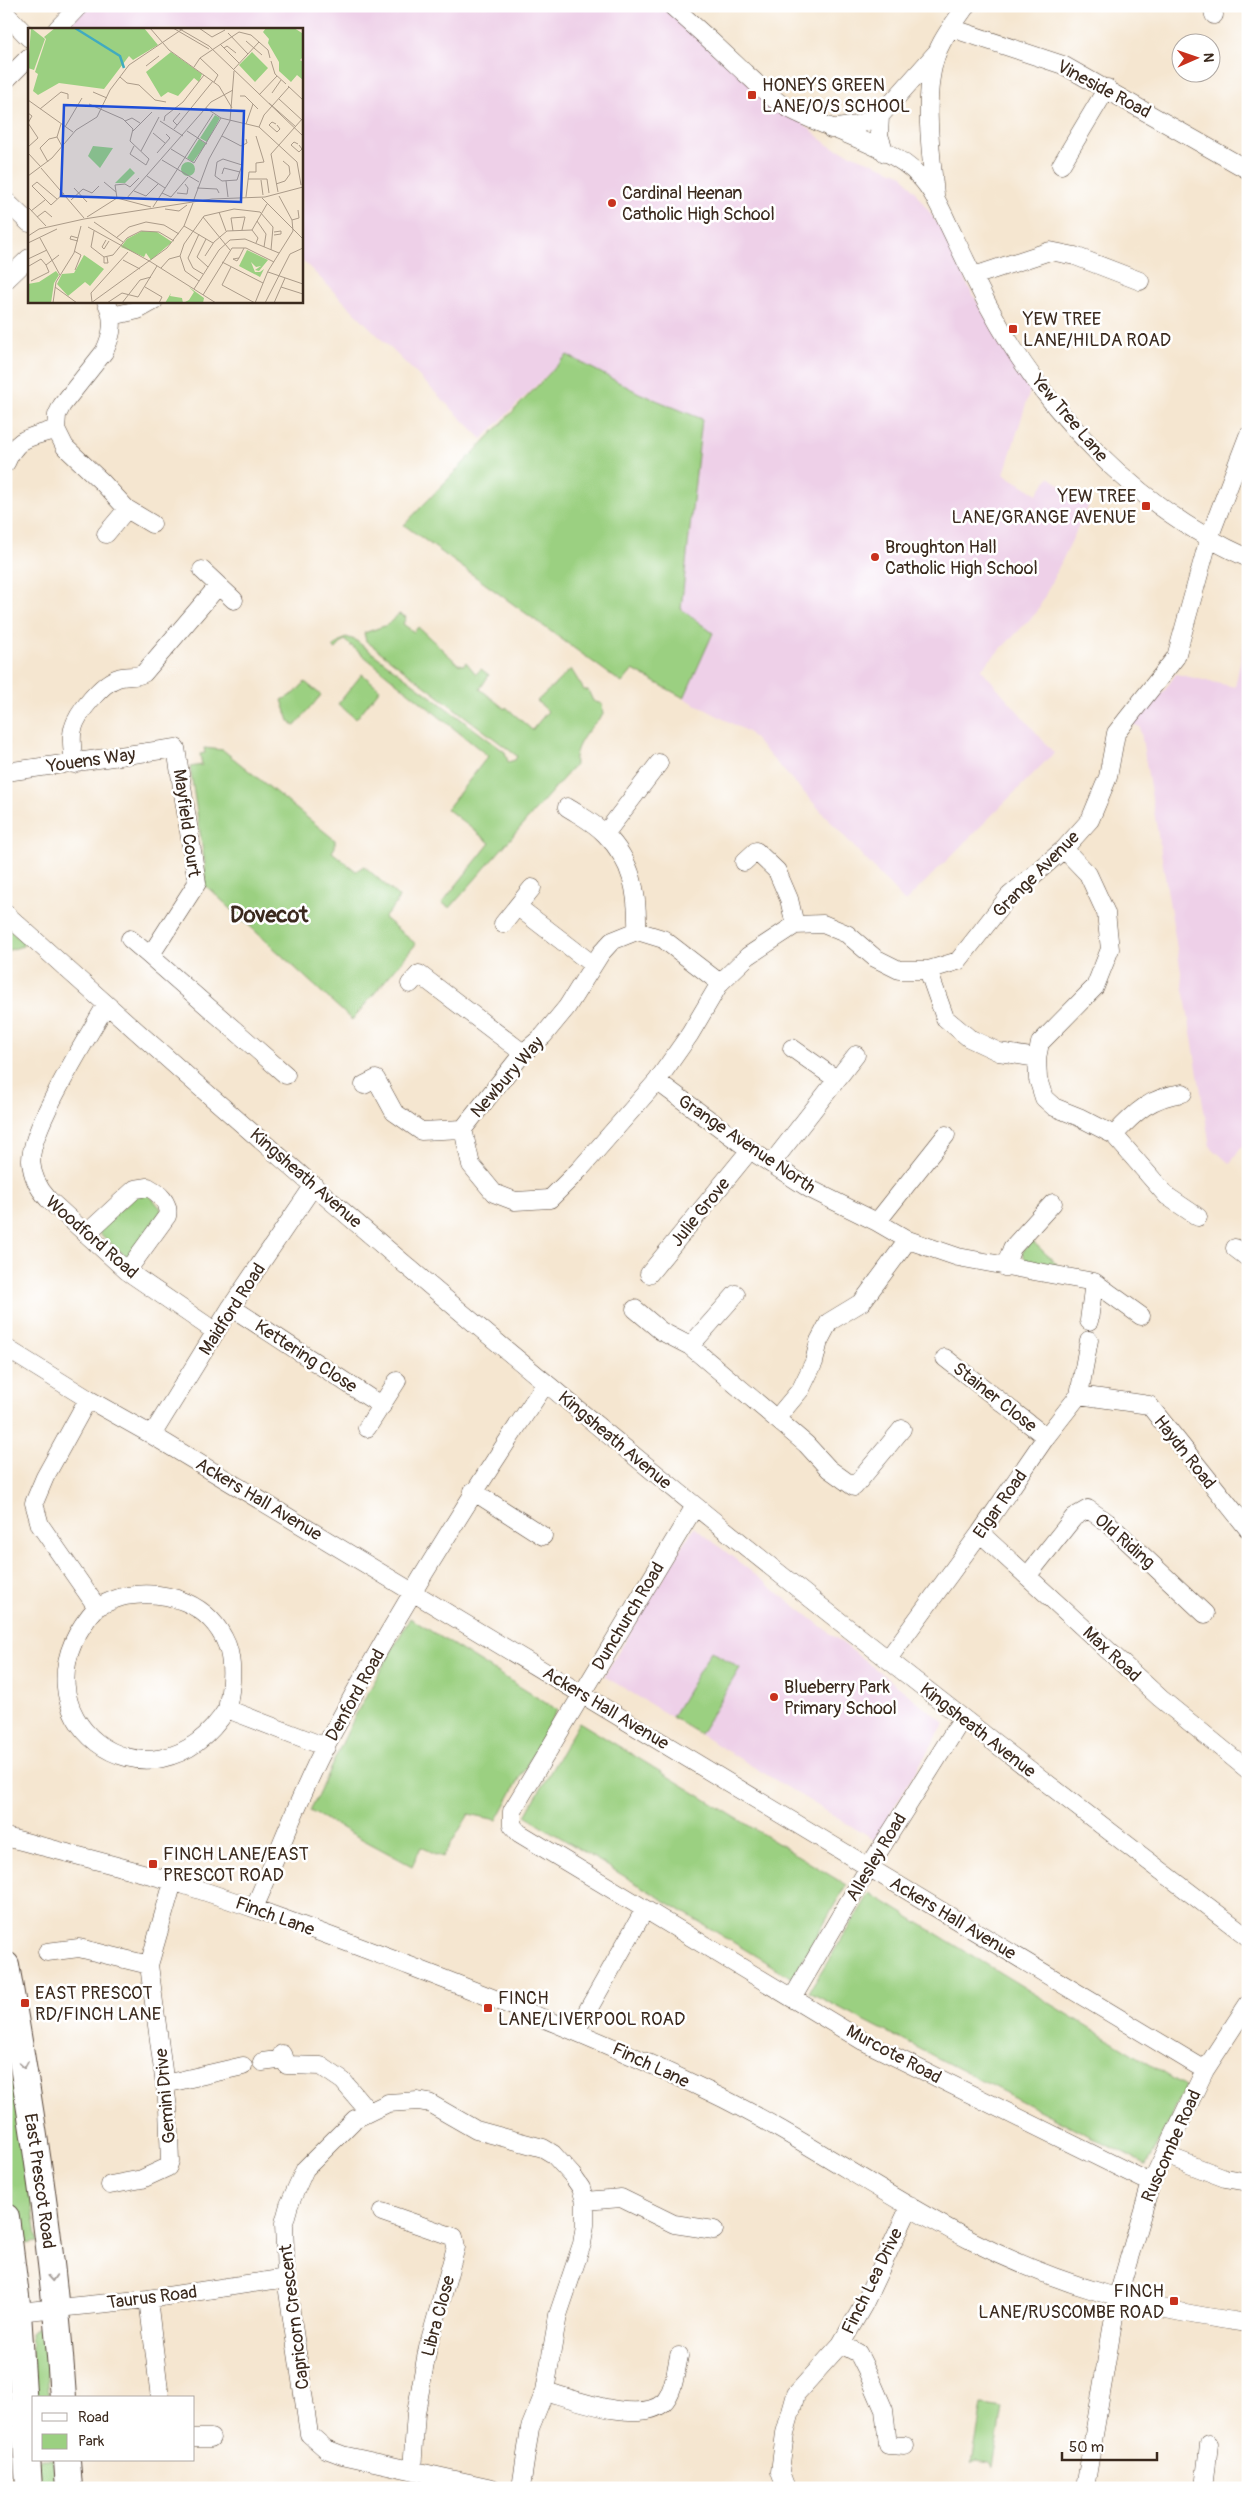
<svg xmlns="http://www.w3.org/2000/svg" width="1254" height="2494" font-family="Pangolin,sans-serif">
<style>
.built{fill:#eed0e8}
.green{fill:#9bd081;stroke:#6b7d50}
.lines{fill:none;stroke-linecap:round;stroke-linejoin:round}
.minor-casing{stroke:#574639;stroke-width:19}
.highway-casing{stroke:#574639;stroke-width:28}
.minor{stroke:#fff;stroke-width:18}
.highway{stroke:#fff;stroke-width:26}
.oneway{stroke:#a79f9a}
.poi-dot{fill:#c8321e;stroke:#fff;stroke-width:2}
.labels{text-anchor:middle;stroke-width:5;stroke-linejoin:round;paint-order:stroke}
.poi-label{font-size:18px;fill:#3b2a1e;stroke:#fff;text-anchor:start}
.street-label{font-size:18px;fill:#3b2a1e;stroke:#fff}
.district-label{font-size:22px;font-weight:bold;fill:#3b2a1e;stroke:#fff}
.inset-river{fill:none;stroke:#41abc0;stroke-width:2.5}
.inset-road{fill:none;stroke:#ab9b89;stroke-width:1}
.view{fill:#1d4ed8;fill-opacity:0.15;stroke:#1d4ed8;stroke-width:2.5}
.inset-edge{fill:none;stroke:#3b2a1e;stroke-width:2.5}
</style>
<rect width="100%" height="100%" fill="#fff"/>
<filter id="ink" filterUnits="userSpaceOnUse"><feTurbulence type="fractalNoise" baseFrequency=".02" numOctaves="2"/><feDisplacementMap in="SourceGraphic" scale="10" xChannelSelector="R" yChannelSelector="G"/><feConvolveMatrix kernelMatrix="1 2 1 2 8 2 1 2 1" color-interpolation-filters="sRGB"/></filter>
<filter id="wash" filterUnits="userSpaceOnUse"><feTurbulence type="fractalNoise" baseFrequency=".0096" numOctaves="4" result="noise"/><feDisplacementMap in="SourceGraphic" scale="20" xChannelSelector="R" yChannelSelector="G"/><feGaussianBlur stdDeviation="1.12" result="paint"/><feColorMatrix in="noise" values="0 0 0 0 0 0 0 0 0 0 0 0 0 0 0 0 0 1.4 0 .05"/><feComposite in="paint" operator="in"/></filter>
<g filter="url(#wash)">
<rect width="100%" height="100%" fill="#f5e6d0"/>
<!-- built -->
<path class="built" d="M79 6H680L773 97 828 145 903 175 943 231 969 288 1030 391 1004 474 1037 494 1049 477 1089 505 1037 612 981 669 1054 753 905 902 748 732 684 698 712 633 681 609 702 419 639 393 567 355 482 439 301 259V29H57Z
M1248 623V1143L1245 1142 1230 1164 1210 1146 1140 727 1132 724 1164 691 1176 674 1235 687Z
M694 1527 945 1723 874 1840 604 1676Z"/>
<!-- green -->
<path class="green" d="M567 355 639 393 702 419 681 609 713 633 684 698 633 670 622 683 404 525Z
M399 614 406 617 403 624 414 632 418 627 458 664 464 665 466 662 476 674 481 669 489 675 480 689 505 709 506 707 532 730 548 711 537 701 571 669 584 690H588L593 701 602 704 603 715C591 726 572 747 575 765L450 908 442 903 490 843 447 809 488 756 344 640 336 649 333 647 346 637 355 640 505 752 508 762 515 760 517 756 366 641 364 633 387 625Z
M362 674 380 689 356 719 338 704Z
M305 682 321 695 295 726 289 721 282 700 295 693Z
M204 748 223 750 335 840V847L332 852 356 871 364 866 399 897 396 904 384 918 416 944 352 1020 205 885V865L190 767 202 765 200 754 205 753Z
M6 926 23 942V946L6 951Z
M139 1193H148L162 1210 130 1260 97 1231Z
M1031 1240 1058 1265 1026 1261 1022 1253Z
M410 1618 557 1710 497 1820 469 1814 443 1857 421 1847 412 1866 310 1811 356 1714Z
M711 1651 740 1668 700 1734 672 1717Z
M579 1722 846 1885 792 1978 525 1816Z
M870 1893 1185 2086 1169 2123 1146 2165 809 1992Z
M6 2041 38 2242 20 2245 6 2159Z
M44 2321 49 2398H34L31 2333Z
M982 2405 1003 2408 993 2468 990 2463 976 2461 972 2464Z
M38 2460H53L55 2488H40Z"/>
</g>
<g filter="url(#ink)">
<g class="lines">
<defs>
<path id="minor" d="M672 6C697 28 721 50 745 73 758 84 771 99 786 107 823 128 893 146 920 177 933 191 941 209 949 226 962 253 975 281 989 307 1046 413 1137 508 1248 558
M1212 6 1214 15
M6 14 29 38
M951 28 1063 65 1248 170
M57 29 79 6
M6 80 29 57
M831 129 857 125 880 116
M885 153 879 135 880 116 936 53
M1061 165 1107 88
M935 195C931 152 920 81 942 42 949 29 958 18 966 6
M6 201 29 223
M974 276 1050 251 1075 256 1140 281
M6 280 29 258
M106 301C115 319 113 334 104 352L62 405 57 415 56 429 65 447 102 482 127 509 152 524
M112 316 138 310 154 301
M6 463C18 435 31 438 56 429
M106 534 127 509
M202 570 234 600
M74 764C73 753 70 739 73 729 77 713 102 683 118 678 127 675 136 678 144 673L218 586
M6 772 176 748 197 883 150 956 286 1075
M567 807C579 815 595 823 605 834 633 862 638 893 637 931
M605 834 659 763
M744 862 756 851 777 871 789 899 795 925
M518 907 592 964
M6 914C230 1117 459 1314 693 1504 875 1652 1061 1795 1248 1937
M503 924 532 888
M130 939 150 956
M928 970 945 1018 969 1038 999 1052 1037 1058 1038 1079 1044 1098 1054 1107 1079 1117 1114 1135 1167 1196 1198 1217
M720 983 663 939 637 931 612 941 601 953 567 1007 543 1036 523 1053 463 1129 471 1165 494 1193 515 1201 550 1199 581 1168 657 1081 690 1034 720 983 748 956 795 925 823 924 847 934 875 958 899 970H928L958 961 1009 896 1064 849 1090 820 1108 777 1116 733 1176 657 1209 538 1248 436
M410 984 419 974 523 1053
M106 1005C88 1037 30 1128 31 1161 32 1176 38 1188 48 1199L127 1271 216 1332
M792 1048 836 1079
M1037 1058 1040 1043 1095 987 1110 949 1106 913 1088 874 1064 849
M657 1081 750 1150 810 1189 877 1222 908 1240 958 1257 1094 1282 1141 1316
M364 1085 376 1079 394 1112 421 1131 463 1129
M1114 1135C1135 1112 1151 1097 1183 1093
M771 1164 856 1055
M877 1222 946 1135
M86 1234 135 1189 148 1187C159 1193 170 1203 167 1216L127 1271
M1235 1248 1248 1258
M1005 1267 1012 1248 1053 1203
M649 1274 750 1150
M231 1307 382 1406
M635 1309 661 1331 690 1346 806 1444 829 1469 854 1487 902 1429
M1089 1321 1094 1282
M690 1346 736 1294
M6 1348 88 1399 152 1435 1205 2070
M945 1358 1046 1437
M1079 1395 1149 1405 1248 1529
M88 1399 45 1477 34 1503 40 1525 97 1607C106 1603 116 1598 126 1596 167 1589 210 1603 227 1645 234 1664 231 1690 227 1709L326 1747
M776 1419 801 1389 814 1362 819 1341 829 1322 862 1302 908 1240
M367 1428 397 1381
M152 1435 231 1307 314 1185
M473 1491 543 1536
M695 1506 512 1811V1825L519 1833 863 2041 1151 2183
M980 1533 1160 1698 1248 1770
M1028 1575 1074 1517 1088 1509 1107 1522 1205 1614
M97 1607C0 1714 151 1828 227 1709
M888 1659 980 1533 1046 1437 1079 1395 1089 1340
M6 1837C63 1852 120 1866 175 1882 255 1907 333 1937 410 1966 511 2005 611 2044 708 2091 800 2135 882 2195 972 2241 1060 2286 1149 2310 1248 2323
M254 1908C278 1855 299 1796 326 1745 393 1620 467 1500 546 1383
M47 1952 79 1948 149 1965
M793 1997 869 1867 962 1719
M576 2031 645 1909
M282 2054 287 2065 321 2066 343 2081 368 2111
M262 2062 285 2059
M165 2084 243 2066
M1165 2155 1225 2178 1248 2182
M110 2185 142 2179 168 2167 170 2161 168 2108 149 1965 173 1882
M585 2201 621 2198 674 2224 714 2230
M382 2212 454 2237 456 2247 428 2347 416 2413 412 2470
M148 2299 160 2398
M18 2312 148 2299 286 2278
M841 2344 858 2353 868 2373 884 2410 888 2445 905 2446
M545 2391C573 2399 639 2424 663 2403 674 2393 676 2369 679 2356
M194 2438H211
M492 2488 342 2455 326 2449 309 2434 286 2278 284 2223 289 2205 305 2169 355 2119 388 2103 418 2101 429 2103 476 2130 543 2148 553 2154 572 2175 581 2188 585 2201V2225L582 2244 558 2315 545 2391 530 2428 521 2488
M786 2488 780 2472 785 2433 796 2394 841 2344 864 2304 910 2206
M1085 2488 1117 2299 1151 2183 1205 2070 1248 2004
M1204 2488 1209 2444"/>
<path id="highway" d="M6 1965C31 2109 54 2252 63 2398
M6 2217 18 2312 29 2488
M67 2460 69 2488"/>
</defs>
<!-- minor casing -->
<use href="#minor" class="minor-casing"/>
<!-- highway casing -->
<use href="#highway" class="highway-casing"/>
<!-- minor -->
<use href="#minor" class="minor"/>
<!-- highway -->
<use href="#highway" class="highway"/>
</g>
<!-- one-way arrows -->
<defs><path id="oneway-chevron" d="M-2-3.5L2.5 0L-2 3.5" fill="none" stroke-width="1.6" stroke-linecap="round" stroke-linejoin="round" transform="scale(1.25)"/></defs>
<g class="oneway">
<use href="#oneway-chevron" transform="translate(24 2065) rotate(80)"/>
<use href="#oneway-chevron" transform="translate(52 2278) rotate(86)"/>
</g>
</g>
<!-- markers -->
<g class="poi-dot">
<rect x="747" y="90" width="10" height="10" rx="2.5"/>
<circle cx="612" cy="203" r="5"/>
<rect x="1008" y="324" width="10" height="10" rx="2.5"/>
<rect x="1141" y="501" width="10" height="10" rx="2.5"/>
<circle cx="875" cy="557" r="5"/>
<circle cx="774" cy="1697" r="5"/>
<rect x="148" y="1859" width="10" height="10" rx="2.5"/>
<rect x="20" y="1998" width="10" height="10" rx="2.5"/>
<rect x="483" y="2003" width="10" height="10" rx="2.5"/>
<rect x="1169" y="2296" width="10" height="10" rx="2.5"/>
</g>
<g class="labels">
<!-- poi labels -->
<g class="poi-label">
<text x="762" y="91">HONEYS GREEN<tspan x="762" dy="21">LANE/O/S SCHOOL</tspan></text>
<text x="622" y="199">Cardinal Heenan<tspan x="622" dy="21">Catholic High School</tspan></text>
<text x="1023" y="325">YEW TREE<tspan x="1023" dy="21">LANE/HILDA ROAD</tspan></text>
<text x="1136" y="502" text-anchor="end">YEW TREE<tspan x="1136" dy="21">LANE/GRANGE AVENUE</tspan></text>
<text x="885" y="553">Broughton Hall<tspan x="885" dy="21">Catholic High School</tspan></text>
<text x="784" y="1693">Blueberry Park<tspan x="784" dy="21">Primary School</tspan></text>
<text x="163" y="1860">FINCH LANE/EAST<tspan x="163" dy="21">PRESCOT ROAD</tspan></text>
<text x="35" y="1999">EAST PRESCOT<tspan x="35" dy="21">RD/FINCH LANE</tspan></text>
<text x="498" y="2004">FINCH<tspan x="498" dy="21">LANE/LIVERPOOL ROAD</tspan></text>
<text x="1164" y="2297" text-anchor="end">FINCH<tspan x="1164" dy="21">LANE/RUSCOMBE ROAD</tspan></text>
</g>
<!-- street labels -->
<g class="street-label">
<text transform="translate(1104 89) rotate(28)" y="6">Vineside Road</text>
<text transform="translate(1070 418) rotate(50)" y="6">Yew Tree Lane</text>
<text transform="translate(91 760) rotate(-8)" y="6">Youens Way</text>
<text transform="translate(187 823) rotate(82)" y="6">Mayfield Court</text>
<text transform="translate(1036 874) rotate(-45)" y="6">Grange Avenue</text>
<text transform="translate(507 1077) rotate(-49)" y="6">Newbury Way</text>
<text transform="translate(747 1144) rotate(34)" y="6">Grange Avenue North</text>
<text transform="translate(306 1178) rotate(41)" y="6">Kingsheath Avenue</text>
<text transform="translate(700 1212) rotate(-51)" y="6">Julie Grove</text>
<text transform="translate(92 1237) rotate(41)" y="6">Woodford Road</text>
<text transform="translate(232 1309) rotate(-57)" y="6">Maidford Road</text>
<text transform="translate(306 1356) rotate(33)" y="6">Kettering Close</text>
<text transform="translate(995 1397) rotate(38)" y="6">Stainer Close</text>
<text transform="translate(615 1440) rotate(40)" y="6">Kingsheath Avenue</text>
<text transform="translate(1185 1452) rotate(52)" y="6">Haydn Road</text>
<text transform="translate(259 1499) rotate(31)" y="6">Ackers Hall Avenue</text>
<text transform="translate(1000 1504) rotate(-55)" y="6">Elgar Road</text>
<text transform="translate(1125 1541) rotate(41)" y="6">Old Riding</text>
<text transform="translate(628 1616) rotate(-59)" y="6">Dunchurch Road</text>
<text transform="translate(1112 1654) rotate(43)" y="6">Max Road</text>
<text transform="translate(355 1695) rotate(-61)" y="6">Denford Road</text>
<text transform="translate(606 1708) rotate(31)" y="6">Ackers Hall Avenue</text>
<text transform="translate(978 1730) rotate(38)" y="6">Kingsheath Avenue</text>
<text transform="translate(876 1857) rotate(-59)" y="6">Allesley Road</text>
<text transform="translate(275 1916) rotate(20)" y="6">Finch Lane</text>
<text transform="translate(953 1918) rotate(31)" y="6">Ackers Hall Avenue</text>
<text transform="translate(894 2054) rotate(28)" y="6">Murcote Road</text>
<text transform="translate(651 2065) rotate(25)" y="6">Finch Lane</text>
<text transform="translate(165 2096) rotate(-95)" y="6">Gemini Drive</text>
<text transform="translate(1171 2146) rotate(-66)" y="6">Ruscombe Road</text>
<text transform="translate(40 2181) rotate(82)" y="6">East Prescot Road</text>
<text transform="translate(872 2281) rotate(-64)" y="6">Finch Lea Drive</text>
<text transform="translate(152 2297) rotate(-7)" y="6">Taurus Road</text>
<text transform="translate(438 2316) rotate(-75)" y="6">Libra Close</text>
<text transform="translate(294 2317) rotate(-97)" y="6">Capricorn Crescent</text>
</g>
<!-- district labels -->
<g class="district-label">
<text x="269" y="922">Dovecot</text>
</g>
</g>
<!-- overview -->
<g transform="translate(28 28)">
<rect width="275" height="275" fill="#f5e6d0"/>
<path d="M3 0 17 11 6 42 0 40ZM27 0H116L130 17 105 32 101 28 76 61 31 55 10 67 5 63 10 46 7 44 18 11 16 9ZM238 0H266L274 5 275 29 272 32 275 34V52L269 47 263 54 251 43V34L240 15 241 11 235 4ZM143 24 174 46 171 54 166 50 150 68 140 64 133 69 118 44ZM224 24 240 40 227 54 211 37ZM187 87 192 90 179 114 172 110ZM171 111 178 116 165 134 159 130ZM65 118 85 120 72 140 60 128ZM153 141a7 7 0 1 1 14 0a7 7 0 1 1-14 0ZM102 140 107 145 97 155H87ZM114 203 129 204 144 214 123 232 118 225 116 229 93 219 99 211ZM219 222 240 232 231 243 227 242 233 238 228 239 223 234 227 244H232L236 241 232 249 211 238ZM56 227 76 241 62 258 57 254 40 268 29 256 34 246 46 245ZM28 243 31 247 26 255 23 275H0V256L11 254ZM161 259 176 270 175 275H137L143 265 142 268 154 270 155 275 161 272 166 264Z" fill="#9bd081"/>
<path class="inset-river" d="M47 0 92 28 96 40"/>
<path class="inset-road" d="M122 0 141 22 191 58 204 80M145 0 181 21M150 0 181 18 275 108M171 0 184 9 197 2M200 5 220 26M218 13 234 27M192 16 211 35M196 20 199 18 208 25M172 30 190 47 186 54M243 33 247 46 258 56M118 38 131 28M166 39 172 30 211 4 223 7 240 22 242 30M206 41 231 14M92 49 99 55 111 57 127 72 138 74M260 58 275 72M65 64 79 70M244 65 253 52M231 67 249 48M212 68H217L230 81M251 71 275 93M0 72 45 104M241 75 268 99M61 76 95 91 105 101 102 113 121 131 118 137 102 126 106 118M178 80 193 90 231 99 269 134 273 157M12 81 33 64 40 66V71M0 85 4 88 0 95 10 110 0 119M97 93 104 90 112 95M132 93 155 108M136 93 137 88 155 74 176 47M33 96 29 109 35 120M218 96 225 76M248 96 244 94 241 97 249 104 252 101 249 97M149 97 145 93 152 85M37 99 54 70M231 99 236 87 261 59M146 101 185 53M105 103 124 84M159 103 179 116M125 105 137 115M194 108 213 118 219 115 218 111M270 116 266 114 263 117 271 124 274 121 271 117M143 121 166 135 193 90M113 123 131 89M0 125 13 139M129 125 142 110 138 106M195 131 214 137 209 152 194 153 187 148 189 134ZM134 132 171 154M20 134 12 120 21 111 29 109M13 140 56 190M194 146 196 140 212 144M0 148 24 130 48 102 69 89 82 62 101 37 156 0M119 148 137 160M220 151H239L241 165M233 152 235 167M198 153 200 169M76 154 88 164M248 156 257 153 262 146 261 138 255 133M46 160 59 174M169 160 189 161 191 165M106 163 118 168 130 156M250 164 243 126 275 90M134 165 143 169 160 149M149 165 159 166 160 160 157 156M251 168 264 192 265 203M218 169 221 144H228V135L236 134 228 108M89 170 87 157 97 156 102 159 111 150M234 170 275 211M29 171 9 154 4 158 23 177 36 165M98 171 183 74 205 62M43 172 55 161 64 165 71 158M165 174 181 131 202 93 206 43M0 179 18 198M125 179 185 86M137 181 151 183 159 177M3 183 17 172M191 184 198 203M9 189 17 183 24 189M59 189 89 170 123 179M175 189 202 222M264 192 271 190 270 182M229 193 238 206 236 219M66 194 95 214M156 198 185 215M60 199 123 234 188 275M224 202 239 176M66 203 63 219 76 229 85 227 99 210 113 203 131 204 146 213M205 203 203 190 217 189 214 202M246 204 253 203V206L246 207M171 206 160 230 165 240 175 246M0 208 11 201 56 191 184 171 237 169 275 159M12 210 32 247M88 210 101 199 118 194 136 197 151 206M178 211 169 229 180 239M78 212 74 219 76 221 81 213M50 213 42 211 43 208 50 210M0 215 29 201M46 223 53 227 47 242M177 228 186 214 199 203 224 202 230 210 228 215M76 229V235H80L79 229M211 230 205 231 209 233 211 230 216 220M0 231 19 222M95 232 112 241M194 234 235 255M1 238 13 231 18 237M203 239 194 257 227 275 240 243 265 203M133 240 141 231 152 228M240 244 275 256M3 253 21 244 18 237 31 227M171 253 157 243 152 228 156 216 176 188 206 181 232 184 245 199 243 222M27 259 49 275M117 259 134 269 131 275M253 259 275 266M166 261 191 222 202 212 217 211 251 225M175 267 204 220H218L246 234M64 274 63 265 100 224M25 275 28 254 46 225 53 198M63 275 139 220 156 198 165 175M79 275 94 265 110 269 129 238M94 275 112 252 123 249M237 275 262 226 275 220M246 275 257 250"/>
<path class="view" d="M36 77 216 83 213 174 33 168Z"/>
<rect width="275" height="275" class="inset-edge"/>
</g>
<!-- margin -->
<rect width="1254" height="2494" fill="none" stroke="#fff" stroke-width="25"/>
<!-- legend -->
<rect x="32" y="2396" width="162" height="65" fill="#ffffff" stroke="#b1aaa5"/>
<rect x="42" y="2413" width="25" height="8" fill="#ffffff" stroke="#b1aaa5"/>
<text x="78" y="2422" font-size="15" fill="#3b2a1e">Road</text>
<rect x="42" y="2434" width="25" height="15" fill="#9bd081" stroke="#b1aaa5"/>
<text x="78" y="2446" font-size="15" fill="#3b2a1e">Park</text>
<!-- north arrow -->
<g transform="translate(1196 58) rotate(88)"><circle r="24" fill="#ffffff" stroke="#b1aaa5"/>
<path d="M0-4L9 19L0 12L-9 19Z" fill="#c8321e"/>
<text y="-8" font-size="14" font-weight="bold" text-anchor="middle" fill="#3b2a1e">N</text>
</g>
<!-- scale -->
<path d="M1062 2452v8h95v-8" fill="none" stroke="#3b2a1e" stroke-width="2.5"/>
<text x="1069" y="2452" font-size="15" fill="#3b2a1e" stroke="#ffffff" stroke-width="4" paint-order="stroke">50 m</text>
</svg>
